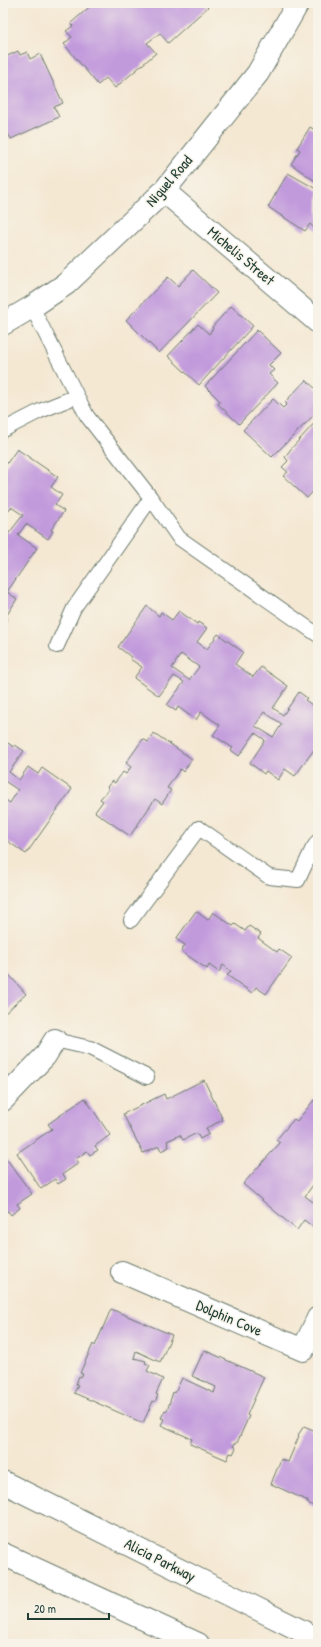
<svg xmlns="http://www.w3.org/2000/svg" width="321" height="1647" font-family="'Patrick Hand',sans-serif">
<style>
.building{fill:#c19adc;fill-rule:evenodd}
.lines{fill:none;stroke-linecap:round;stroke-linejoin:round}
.service-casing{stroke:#6a796c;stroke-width:16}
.minor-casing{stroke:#6a796c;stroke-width:24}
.secondary-casing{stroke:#6a796c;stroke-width:24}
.primary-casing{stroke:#6a796c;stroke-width:24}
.service{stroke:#fff;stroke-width:14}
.minor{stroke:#fff;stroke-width:22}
.secondary{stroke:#fff;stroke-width:22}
.primary{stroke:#fff;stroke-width:22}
.labels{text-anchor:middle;stroke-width:3;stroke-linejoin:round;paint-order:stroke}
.street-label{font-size:15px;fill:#1f3d34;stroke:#f7f3e8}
</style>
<rect width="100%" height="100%" fill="#f7f3e8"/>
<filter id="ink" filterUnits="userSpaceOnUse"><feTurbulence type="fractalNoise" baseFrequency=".025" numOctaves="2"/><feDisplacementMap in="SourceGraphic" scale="8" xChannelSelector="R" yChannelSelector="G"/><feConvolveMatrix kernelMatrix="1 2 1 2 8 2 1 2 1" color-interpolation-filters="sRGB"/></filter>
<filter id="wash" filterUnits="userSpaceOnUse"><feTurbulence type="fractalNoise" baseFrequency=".012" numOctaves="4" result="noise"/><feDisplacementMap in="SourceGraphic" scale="16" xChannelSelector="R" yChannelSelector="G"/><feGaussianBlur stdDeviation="0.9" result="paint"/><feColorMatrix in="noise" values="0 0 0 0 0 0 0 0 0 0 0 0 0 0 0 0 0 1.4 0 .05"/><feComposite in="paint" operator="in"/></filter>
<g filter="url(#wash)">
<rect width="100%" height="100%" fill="#f4e8d3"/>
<g id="blocks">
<!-- building -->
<path class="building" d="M94 3H204L208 7 168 43 160 33 147 43 156 53 115 88 106 78 98 85 64 44 72 37 66 31 73 26 71 23Z
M18 51 20 55 27 52 30 59 40 54 63 103 54 107 59 117 11 139 6 130 3 131V58Z
M310 127 318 132V183L291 164 300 150 297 148Z
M288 173 318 190V231L310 224 305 231 268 207Z
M193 270 217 293 159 353 126 320 168 277 178 286Z
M231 306 253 326 199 385 168 356 198 324 209 334 213 328 212 327Z
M257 330 281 353 269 365 274 370 269 374 278 383 239 424 218 404 220 401 205 386Z
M306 380 318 391V411L272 457 243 430 273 399 283 408 287 404 285 402Z
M318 419V486L307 498 283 476 288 472 282 467 288 461 285 457 290 450Z
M17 449 58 477 51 487 62 495 55 505 64 511 51 530 53 531 48 539 26 524 18 535 37 548 7 592 17 599 5 618 7 619 3 624V528L9 533 23 515 11 507 3 518V469Z
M147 606 159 616 161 612 172 620 179 611 197 624 198 622 207 628 197 642 207 649 218 634 243 652 235 664 253 677 261 667 288 686 273 708 283 715 299 692 307 698 305 700 318 709V744L295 776 285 769 278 780 266 771 264 774 250 763 265 740 255 733 239 756 231 750 233 748 213 735 220 725 201 712 196 720 178 707 176 711 167 705 184 682 174 676 159 696 134 678 142 667 130 659 131 657 118 647ZM181 654 199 667 189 680 172 668ZM264 712 282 724 273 737 255 726Z
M154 733 192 759 183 772 180 769 167 788 171 790 162 804 155 799 130 836 95 812 103 801 100 799 109 789 107 787 112 781 115 783 123 772 126 774 131 767 126 763 143 739 148 742Z
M3 740 14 747 15 745 24 751 9 772 19 780 28 767 38 774 42 768 72 789 26 854 3 838V798L10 803 18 790 3 780Z
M196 911 208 920 213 912 233 926 235 924 245 931 249 926 261 934 258 938 277 952 279 949 292 958 266 994 256 987 252 993 227 975 231 971 223 965 219 972 209 965 207 969 181 951 185 945 176 939Z
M3 968 26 994 3 1015Z
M204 1080 223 1120 206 1128 209 1134 200 1139 197 1133 183 1140 180 1135 167 1141 169 1147 161 1151 159 1146 143 1153 123 1114 164 1094 166 1099Z
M85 1098 110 1135 95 1146 98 1150 90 1155 87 1151 76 1159 79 1163 63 1174 66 1179 58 1184 55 1179 41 1189 17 1153 52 1129 48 1124Z
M314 1100 316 1102 318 1100V1165L315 1168 318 1171V1178L305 1196 313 1202 318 1196V1231L304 1220 297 1230 243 1184 280 1143 276 1140 294 1119 297 1121Z
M6 1158 32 1194 17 1204 20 1208 11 1215 8 1211 3 1214V1159Z
M111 1309 172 1335 160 1362 136 1351 134 1358 146 1361 145 1363 150 1365 147 1371 163 1379 156 1394 158 1395 155 1402 153 1401 143 1423 74 1393 78 1385 76 1384 79 1376 81 1377 83 1374 80 1373 93 1344 95 1346Z
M204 1350 264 1377 247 1415 249 1416 237 1443H235L233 1446 236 1448 233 1454 230 1453 227 1460 190 1444 192 1439 161 1425 164 1419 161 1418 165 1410 167 1411 173 1392 175 1393 182 1378 214 1393 216 1387 192 1376Z
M304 1426 318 1432V1508L307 1503 308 1501 271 1484 281 1459 288 1462 299 1436 298 1435Z"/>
</g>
</g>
<g filter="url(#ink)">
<use href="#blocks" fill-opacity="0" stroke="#6a796c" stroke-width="1"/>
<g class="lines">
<defs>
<path id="service" d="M32 307 87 416 151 498 179 538 318 635
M3 430 40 411 77 396
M57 646 74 608 151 498
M131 920 199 828 269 877 298 880 312 850 318 841
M55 1040 90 1048 147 1077"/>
<path id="minor" d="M164 191 318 322
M3 1100 45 1056 55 1040
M122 1272 303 1350 318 1318"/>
<path id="secondary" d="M3 324 32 307 66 284 164 191 258 73 298 3"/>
<path id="primary" d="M3 1482 318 1639
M3 1554 198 1644"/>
</defs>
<!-- service casing -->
<use href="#service" class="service-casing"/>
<!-- minor casing -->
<use href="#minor" class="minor-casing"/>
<!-- secondary casing -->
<use href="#secondary" class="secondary-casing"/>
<!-- primary casing -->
<use href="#primary" class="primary-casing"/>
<!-- service -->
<use href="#service" class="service"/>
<!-- minor -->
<use href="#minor" class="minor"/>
<!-- secondary -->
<use href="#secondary" class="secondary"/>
<!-- primary -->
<use href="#primary" class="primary"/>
</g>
</g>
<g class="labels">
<!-- street labels -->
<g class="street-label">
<text transform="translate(169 181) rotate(-49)" y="5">Niguel Road</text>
<text transform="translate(241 256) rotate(40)" y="5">Michelis Street</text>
<text transform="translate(229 1318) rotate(23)" y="5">Dolphin Cove</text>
<text transform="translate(160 1560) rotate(27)" y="5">Alicia Parkway</text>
</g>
</g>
<!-- margin -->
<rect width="321" height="1647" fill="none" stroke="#f7f3e8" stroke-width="16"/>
<!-- scale -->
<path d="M28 1613v6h81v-6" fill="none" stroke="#1f3d34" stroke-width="2"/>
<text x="34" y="1613" font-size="12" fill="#1f3d34" stroke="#f7f3e8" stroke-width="3" paint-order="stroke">20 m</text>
</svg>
